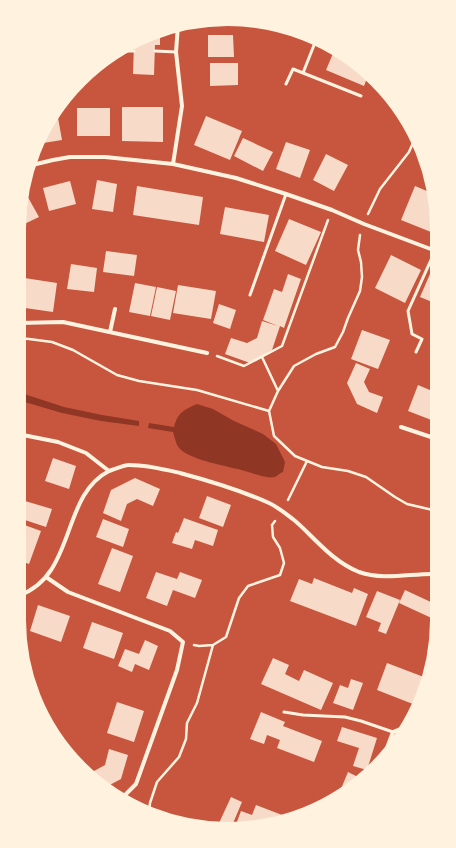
<svg xmlns="http://www.w3.org/2000/svg" width="456" height="848" font-family="'Titillium Web',sans-serif">
<style>
.water{fill:#8f3625}
.building{fill:#f7dbc8}
.lines{fill:none;stroke-linecap:round;stroke-linejoin:round}
.path{stroke:#fff3e0;stroke-width:2.5}
.service{stroke:#fff3e0;stroke-width:3}
.minor{stroke:#fff3e0;stroke-width:4}
.rim{fill:none;stroke:#fff3e0;stroke-width:2}
</style>
<rect width="100%" height="100%" fill="#c8553d"/>
<!-- water -->
<path class="water" d="M18 392 64 407 102 415 139 421V426L101 421 62 413 18 400Z
M197 404 213 409 234 421 263 434 276 444 285 462 283 472C280 473 277 476 275 477 266 479 253 473 245 471 228 466 193 461 180 449 176 445 175 438 173 432L148 428 149 423 174 427C178 412 184 410 197 404Z"/>
<!-- building -->
<path class="building" d="M160 32V45H155L154 75 133 74 134 44Z
M208 35H233L234 57H208Z
M334 47 367 70 369 73 364 86 326 70 334 51H332Z
M210 63H238V85L210 86Z
M122 107H163V142L122 141Z
M77 108H110V136H77Z
M56 112H57L62 140 37 144 46 123Z
M206 116 242 131 230 160 194 145Z
M243 138 273 152 263 171 234 156Z
M286 142 310 150 300 178 276 169Z
M326 154 348 165 334 191 313 180Z
M97 180 117 184 113 212 92 209Z
M70 181 76 204 49 211 43 188Z
M137 186 203 197 199 225 133 215Z
M415 186 434 194 436 201V234L401 220Z
M25 192 39 217 18 227V214L22 193Z
M225 207 269 215 264 242 220 234Z
M289 219 321 232 306 265 275 251Z
M106 251 137 255 134 276 103 272Z
M391 255 421 270 405 303 375 288Z
M71 264 97 268 94 292 67 289Z
M288 274 301 279 284 328 280 326 272 350 250 363 225 354 231 338 247 343 257 338 262 321 278 326 263 320 274 289 282 292Z
M430 274 436 277 437 304 420 297Z
M18 277 57 283 53 312 18 307Z
M135 283 156 287 150 316 129 312Z
M178 285 216 291 211 319 173 313Z
M157 287 176 291 170 320 151 316Z
M219 304 236 310 230 329 213 323Z
M362 330 390 340 378 369 351 359Z
M356 363 370 369 364 382 369 392 383 397 377 413 357 404 347 383Z
M418 385 437 393V414L434 421 408 411Z
M53 458 76 466 69 489 45 481Z
M18 461 23 462 21 482H18Z
M135 478 160 489 153 506 137 499 127 504 121 521 103 513 111 490Z
M207 496 231 505 223 527 199 518Z
M25 501 52 509 46 527 19 518Z
M184 518 218 530 213 546 195 540 192 549 172 543 176 532 178 533Z
M103 519 129 529 123 547 96 537Z
M19 523 41 531 29 564 18 560V526Z
M112 548 133 556 120 592 98 584Z
M156 572 177 579 180 572 202 580 195 598 173 590 167 606 146 598Z
M314 578 352 593 354 588 368 594 356 626 290 601 299 579 312 584Z
M405 590 433 603 437 594 438 621 399 603Z
M377 591 400 600 386 634 378 631 381 623 366 617Z
M38 605 70 616 61 642 30 631Z
M92 622 123 633 114 659 83 648Z
M145 640 158 646 149 670 135 664 132 672 118 666 125 649 139 654Z
M273 658 289 665 285 674 299 681 304 670 333 683 321 710 261 684Z
M387 663 429 679 418 706 377 690Z
M351 679 363 683 353 710 333 703 340 685 348 688Z
M117 702 144 711 134 742 107 733Z
M261 712 285 722 283 726 322 741 314 762 277 748 280 740 267 735 264 744 250 739Z
M342 727 377 738 367 770 353 766 359 748 337 741Z
M57 740 70 747 67 753 62 748Z
M109 749 128 755 121 779 104 788 81 766 94 771 105 765Z
M348 772 362 779 361 781 338 796Z
M231 797 242 802 231 828 219 823Z
M256 805 290 818 242 830 235 827 241 811 252 815Z"/>
<g class="lines">
<!-- path -->
<path class="path" d="M368 214 380 189 409 152 416 136
M360 235 358 250 361 262 362 277 360 291 348 318 343 332 335 347 316 354 294 366 278 391 269 411 274 436 295 456 322 467 348 471 366 477 395 497 407 504 437 511
M18 338 29 339 52 342 73 350 117 375 139 381 197 390 269 411
M217 356 244 366 282 346 328 220
M262 357 278 391
M288 500 307 461
M194 645 199 646 213 645
M149 812 150 803 157 782 179 757 186 739 187 723 197 703 213 645 226 637 239 598 248 586 280 575 284 563 280 548 273 537 272 525 275 521"/>
<!-- service -->
<path class="service" d="M121 51H134
M155 51 176 52
M303 73 316 40
M286 84 293 69 361 96
M250 295 286 194
M416 352 422 339 412 334 408 311 435 251
M284 712 303 715 345 717 361 721 393 732"/>
<!-- minor -->
<path class="minor" d="M173 164 182 106 176 52 178 25
M28 166 53 160 70 157H105L173 164 236 178 286 194 332 210 364 224 436 251
M18 323 63 322 207 353
M110 332 115 309
M401 427 437 439
M18 434 58 442 86 453 109 471
M46 577 68 592 170 631 183 642 177 670 136 784 121 799
M18 596C77 575 60 496 109 471 115 469 124 465 129 465 147 465 163 469 180 473 210 481 240 490 269 503 278 507 286 514 294 520 299 524 304 529 309 534 324 549 339 564 359 572 385 581 411 573 437 574
M384 756 393 732 410 725"/>
</g>
<!-- crop -->
<path d="M0 0H456V848H0ZM228 25H228A203 203 0 0 1 431 228V620A203 203 0 0 1 228 823H228A203 203 0 0 1 25 620V228A203 203 0 0 1 228 25Z" fill="#fff3e0" fill-rule="evenodd"/>
<path class="rim" d="M228 25H228A203 203 0 0 1 431 228V620A203 203 0 0 1 228 823H228A203 203 0 0 1 25 620V228A203 203 0 0 1 228 25Z"/>
</svg>
